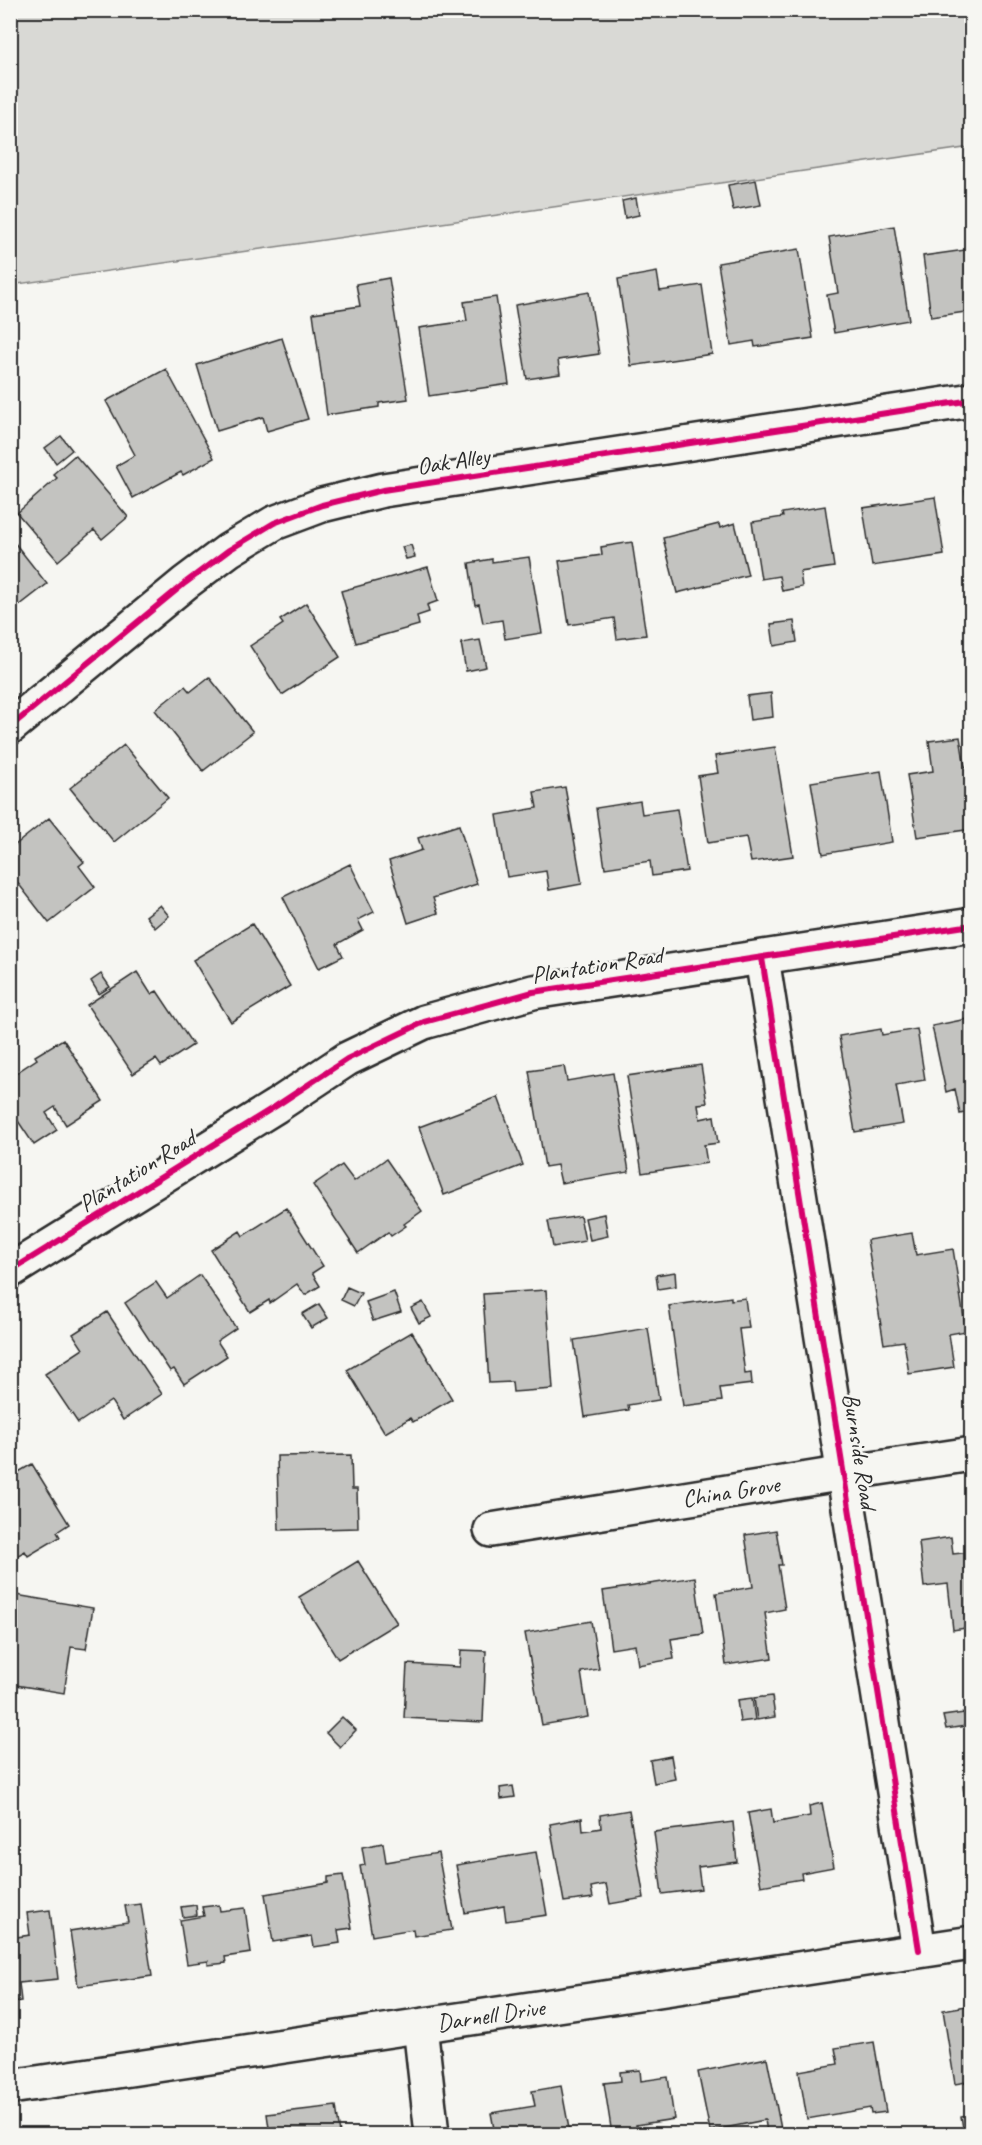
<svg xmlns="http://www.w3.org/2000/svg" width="982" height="2145" font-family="Caveat,sans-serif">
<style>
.green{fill:#d9d9d5;stroke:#828280;stroke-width:1.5}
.building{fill:#c3c3c0;stroke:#2b2b2b;stroke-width:1.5}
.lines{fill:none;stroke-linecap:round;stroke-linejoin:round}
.minor-casing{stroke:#2b2b2b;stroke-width:38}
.minor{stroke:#f6f6f2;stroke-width:33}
.cycleway-casing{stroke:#f6f6f2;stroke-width:10}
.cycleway{stroke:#d6006c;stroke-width:6}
.labels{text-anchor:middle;stroke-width:5;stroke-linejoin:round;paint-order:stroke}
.street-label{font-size:24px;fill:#2b2b2b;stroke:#f6f6f2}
</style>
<rect width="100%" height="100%" fill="#f6f6f2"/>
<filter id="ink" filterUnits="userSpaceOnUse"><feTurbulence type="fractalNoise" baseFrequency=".0167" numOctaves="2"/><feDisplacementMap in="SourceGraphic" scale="12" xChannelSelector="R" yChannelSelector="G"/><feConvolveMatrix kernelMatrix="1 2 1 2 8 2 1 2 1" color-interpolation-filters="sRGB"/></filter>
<g filter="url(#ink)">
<!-- green -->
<path class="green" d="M10 11H971V147L11 285Z"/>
<!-- building -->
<path class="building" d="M756 180 761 205 733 210 728 185Z
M636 198 639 215 625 218 622 201Z
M894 226 909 320 834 333 827 295 838 293 829 237Z
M799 249 813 338 755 347 754 341 731 345 718 263Z
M972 249V311L931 317 923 256Z
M657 272 660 291 702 285 712 354 631 366 618 279Z
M389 278 408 399 379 403V407L327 415 313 313 360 306 356 284Z
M589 292 599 354 558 360 560 374 527 379 515 305Z
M496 297 509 384 429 396 419 328 467 321 464 302Z
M282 338 308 419 267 431 263 417 217 431 197 365Z
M166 369 214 458 183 475 181 472 133 498 116 466 135 455 106 401Z
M61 436 72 450 56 463 45 448Z
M75 455 128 517 102 539 94 530 58 561 17 513 57 478 53 474Z
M972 490V532L965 491Z
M935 497 944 555 872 566 863 508Z
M825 506 834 567 800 572 802 587 782 591 779 576 761 579 752 522 783 517 782 513Z
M735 523 748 575 677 593 663 538 719 524 720 528Z
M10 537 47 584 11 612 10 611Z
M632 542 646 635 617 639 614 618 569 625 559 561 602 555 601 547Z
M411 545 415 557 406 559 402 547Z
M529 557 542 633 505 639 502 620 483 623 479 604 475 605 469 563 492 559V562Z
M428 567 438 601 427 605 429 612 417 616 419 625 356 643 341 591Z
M306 603 340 657 282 695 250 646 283 624 280 620Z
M794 621 797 642 774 646 771 624Z
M480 640 486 667 466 671 461 643Z
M209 677 253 732 203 771 155 710 185 686 190 692Z
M771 693 773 717 750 720 747 696Z
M960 737 965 767 972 766V829L917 837 907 775 933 771 929 741Z
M124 745 168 798 114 842 70 788Z
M775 747 793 856 751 862 746 837 708 843 698 776 718 773 715 756Z
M881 771 892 842 823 854 811 782Z
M565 787 582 884 549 890 546 871 507 877 497 815 537 808 534 792Z
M640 801 642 814 677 809 687 871 652 876 650 861 605 868 596 808Z
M49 818 84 862 79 866 95 887 49 923 10 873V849Z
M459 825 477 884 433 898 438 913 408 923 389 861 422 850 418 838Z
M350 864 374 912 358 920 363 930 337 944 343 956 319 968 283 897Z
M160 905 169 916 155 928 146 916Z
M252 924 290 986 231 1022 193 960Z
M137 972 151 994 157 991 193 1045 161 1066 156 1059 133 1074 87 1005Z
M101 974 110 987 99 994 91 981Z
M972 1018V1111L960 1114 955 1089 946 1092 932 1026Z
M881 1029 882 1035 917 1029 925 1080 896 1085 903 1124 855 1132 839 1036Z
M63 1039 103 1101 66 1125 55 1107 46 1113 57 1130 34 1145 10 1109V1077L37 1059 35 1056Z
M701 1065 707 1103 698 1104 700 1119 714 1116 718 1143 704 1145 707 1163 642 1173 627 1076Z
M564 1066 567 1081 613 1073 629 1172 561 1183 557 1165 545 1167 529 1071Z
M498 1097 523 1165 444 1195 419 1127Z
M386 1159 422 1211 404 1224 406 1226 391 1236 388 1232 358 1253 313 1185 342 1165 354 1181Z
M286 1208 323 1266 312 1273 320 1286 305 1295 297 1284 270 1303 269 1300 250 1312 211 1250 240 1231 243 1236Z
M604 1214 608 1236 590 1240 585 1218Z
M580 1216 585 1241 553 1247 548 1221Z
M912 1233 916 1255 953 1249 966 1331 949 1334 954 1367 909 1374 904 1341 884 1344 867 1240Z
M675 1272 676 1286 658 1289 656 1275Z
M200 1275 236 1328 217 1341 227 1356 184 1384 174 1369 170 1371 125 1303 156 1282 167 1298Z
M347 1287 361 1293 354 1306 341 1300Z
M546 1290 553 1389 513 1392 512 1382 489 1383 483 1294Z
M394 1292 401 1312 373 1321 366 1302Z
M731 1297V1300L745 1298 749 1328 739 1329 745 1374 751 1373 752 1384 720 1388 722 1401 683 1406 669 1306Z
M423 1302 431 1317 419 1323 411 1308Z
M319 1304 328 1318 311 1328 302 1314Z
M107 1312 162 1394 123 1420 111 1401 78 1423 45 1374 83 1349 73 1334Z
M648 1328 659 1400 628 1405 629 1410 585 1417 574 1340Z
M412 1332 452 1399 413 1422 410 1418 385 1433 347 1370Z
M10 1435 16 1445 10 1449Z
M351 1455 352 1489H357L358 1528 279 1530 277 1456Z
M32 1464 69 1524 57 1532 60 1537 28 1556 25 1551 10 1560V1477Z
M776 1530 782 1565H778L785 1609 765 1613 772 1658 726 1665 716 1593 753 1587 745 1535Z
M951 1537 953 1554 972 1552V1627L953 1630 948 1584 924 1587 919 1542Z
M358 1561 397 1623 338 1659 299 1597Z
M695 1577 703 1634 671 1639 674 1659 638 1665 635 1645 611 1649 603 1591Z
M10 1594 93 1608 86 1649 71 1647 64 1693 10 1684Z
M591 1621 599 1669 581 1672 588 1717 542 1725 525 1633Z
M461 1650 486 1651 483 1722 404 1718 407 1664 460 1667Z
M772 1696 775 1717 757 1720 754 1698Z
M752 1698 755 1720 740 1722 737 1700Z
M964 1713 966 1726 946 1729 943 1716Z
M342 1717 356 1730 340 1747 326 1733Z
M671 1756 675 1779 654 1783 650 1760Z
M972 1785V1848H971L963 1786Z
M513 1786 515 1797 501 1799 500 1788Z
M822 1803 834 1867 801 1873 802 1879 761 1886 748 1813 771 1809 773 1823 810 1816 809 1806Z
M629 1810 644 1898 610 1904 606 1884 591 1887 593 1898 564 1902 550 1824 582 1818 583 1831 601 1828 600 1815Z
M733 1822 737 1862 698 1867 701 1889 662 1894 654 1832Z
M383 1843 386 1862 438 1853 452 1930 414 1936 413 1929 372 1936 360 1866 365 1865 362 1847Z
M536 1852 547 1915 506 1921 504 1906 465 1913 456 1865Z
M343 1875 352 1928 338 1930 340 1943 314 1947 312 1936 273 1942 265 1894 328 1883V1877Z
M141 1904 152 1976 78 1986 70 1931 128 1922 125 1906Z
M196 1905 197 1915 183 1917 181 1907Z
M219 1905 220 1911 245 1908 251 1953 225 1957 226 1963 208 1965V1961L187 1964 180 1920 204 1916 202 1907Z
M50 1910 58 1979 19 1983 21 2001 10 2002V1938L30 1935 27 1913Z
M972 2005V2081L955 2084 943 2010Z
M874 2042 886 2112 871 2114 870 2108 807 2119 799 2071 838 2064 835 2048Z
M767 2058 781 2129 767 2132 765 2120 710 2131 698 2072Z
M640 2070 641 2081 668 2077 674 2119 636 2125 637 2134H612L604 2083 621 2081 620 2072Z
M561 2086 570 2134H495L491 2113 535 2106 532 2091Z
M336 2106 340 2134H277L276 2127 269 2128 267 2114Z
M972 2114V2134H964L961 2116Z"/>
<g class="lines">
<defs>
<g id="minor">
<path d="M10 727 185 583 229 550 274 523 322 505 383 490 972 400"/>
<path d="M762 958 919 1950"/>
<path d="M10 1271 276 1106 347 1059 424 1022 533 992 972 925"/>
<path id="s1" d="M491 1530 845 1473 972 1454"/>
<path d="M420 2026 432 2134"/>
<path id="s2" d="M10 2087 972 1943"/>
</g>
</defs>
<!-- minor casing -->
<use href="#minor" class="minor-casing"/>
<!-- minor -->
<use href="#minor" class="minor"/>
<defs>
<path id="cycleway" d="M10 727 185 583 229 550 274 523 322 505 383 490 972 400
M762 958 919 1950
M10 1271 276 1106 347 1059 424 1022 533 992 972 925"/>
</defs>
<!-- cycleway casing -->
<use href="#cycleway" class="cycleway-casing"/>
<!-- cycleway -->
<use href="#cycleway" class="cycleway"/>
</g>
</g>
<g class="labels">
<!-- street labels -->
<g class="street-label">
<text transform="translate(453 461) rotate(-9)" y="8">Oak Alley</text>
<text transform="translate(597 965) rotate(-9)" y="8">Plantation Road</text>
<text transform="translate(137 1171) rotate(-32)" y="8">Plantation Road</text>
<text transform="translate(860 1451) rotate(81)" y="8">Burnside Road</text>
<text dy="8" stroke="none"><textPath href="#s1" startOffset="243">China Grove</textPath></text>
<text dy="8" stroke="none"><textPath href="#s2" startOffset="486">Darnell Drive</textPath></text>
</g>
</g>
<!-- margin -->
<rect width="982" height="2145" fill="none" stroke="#f6f6f2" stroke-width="36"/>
<rect x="18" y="18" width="946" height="2109" fill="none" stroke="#2b2b2b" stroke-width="2" filter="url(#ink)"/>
</svg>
